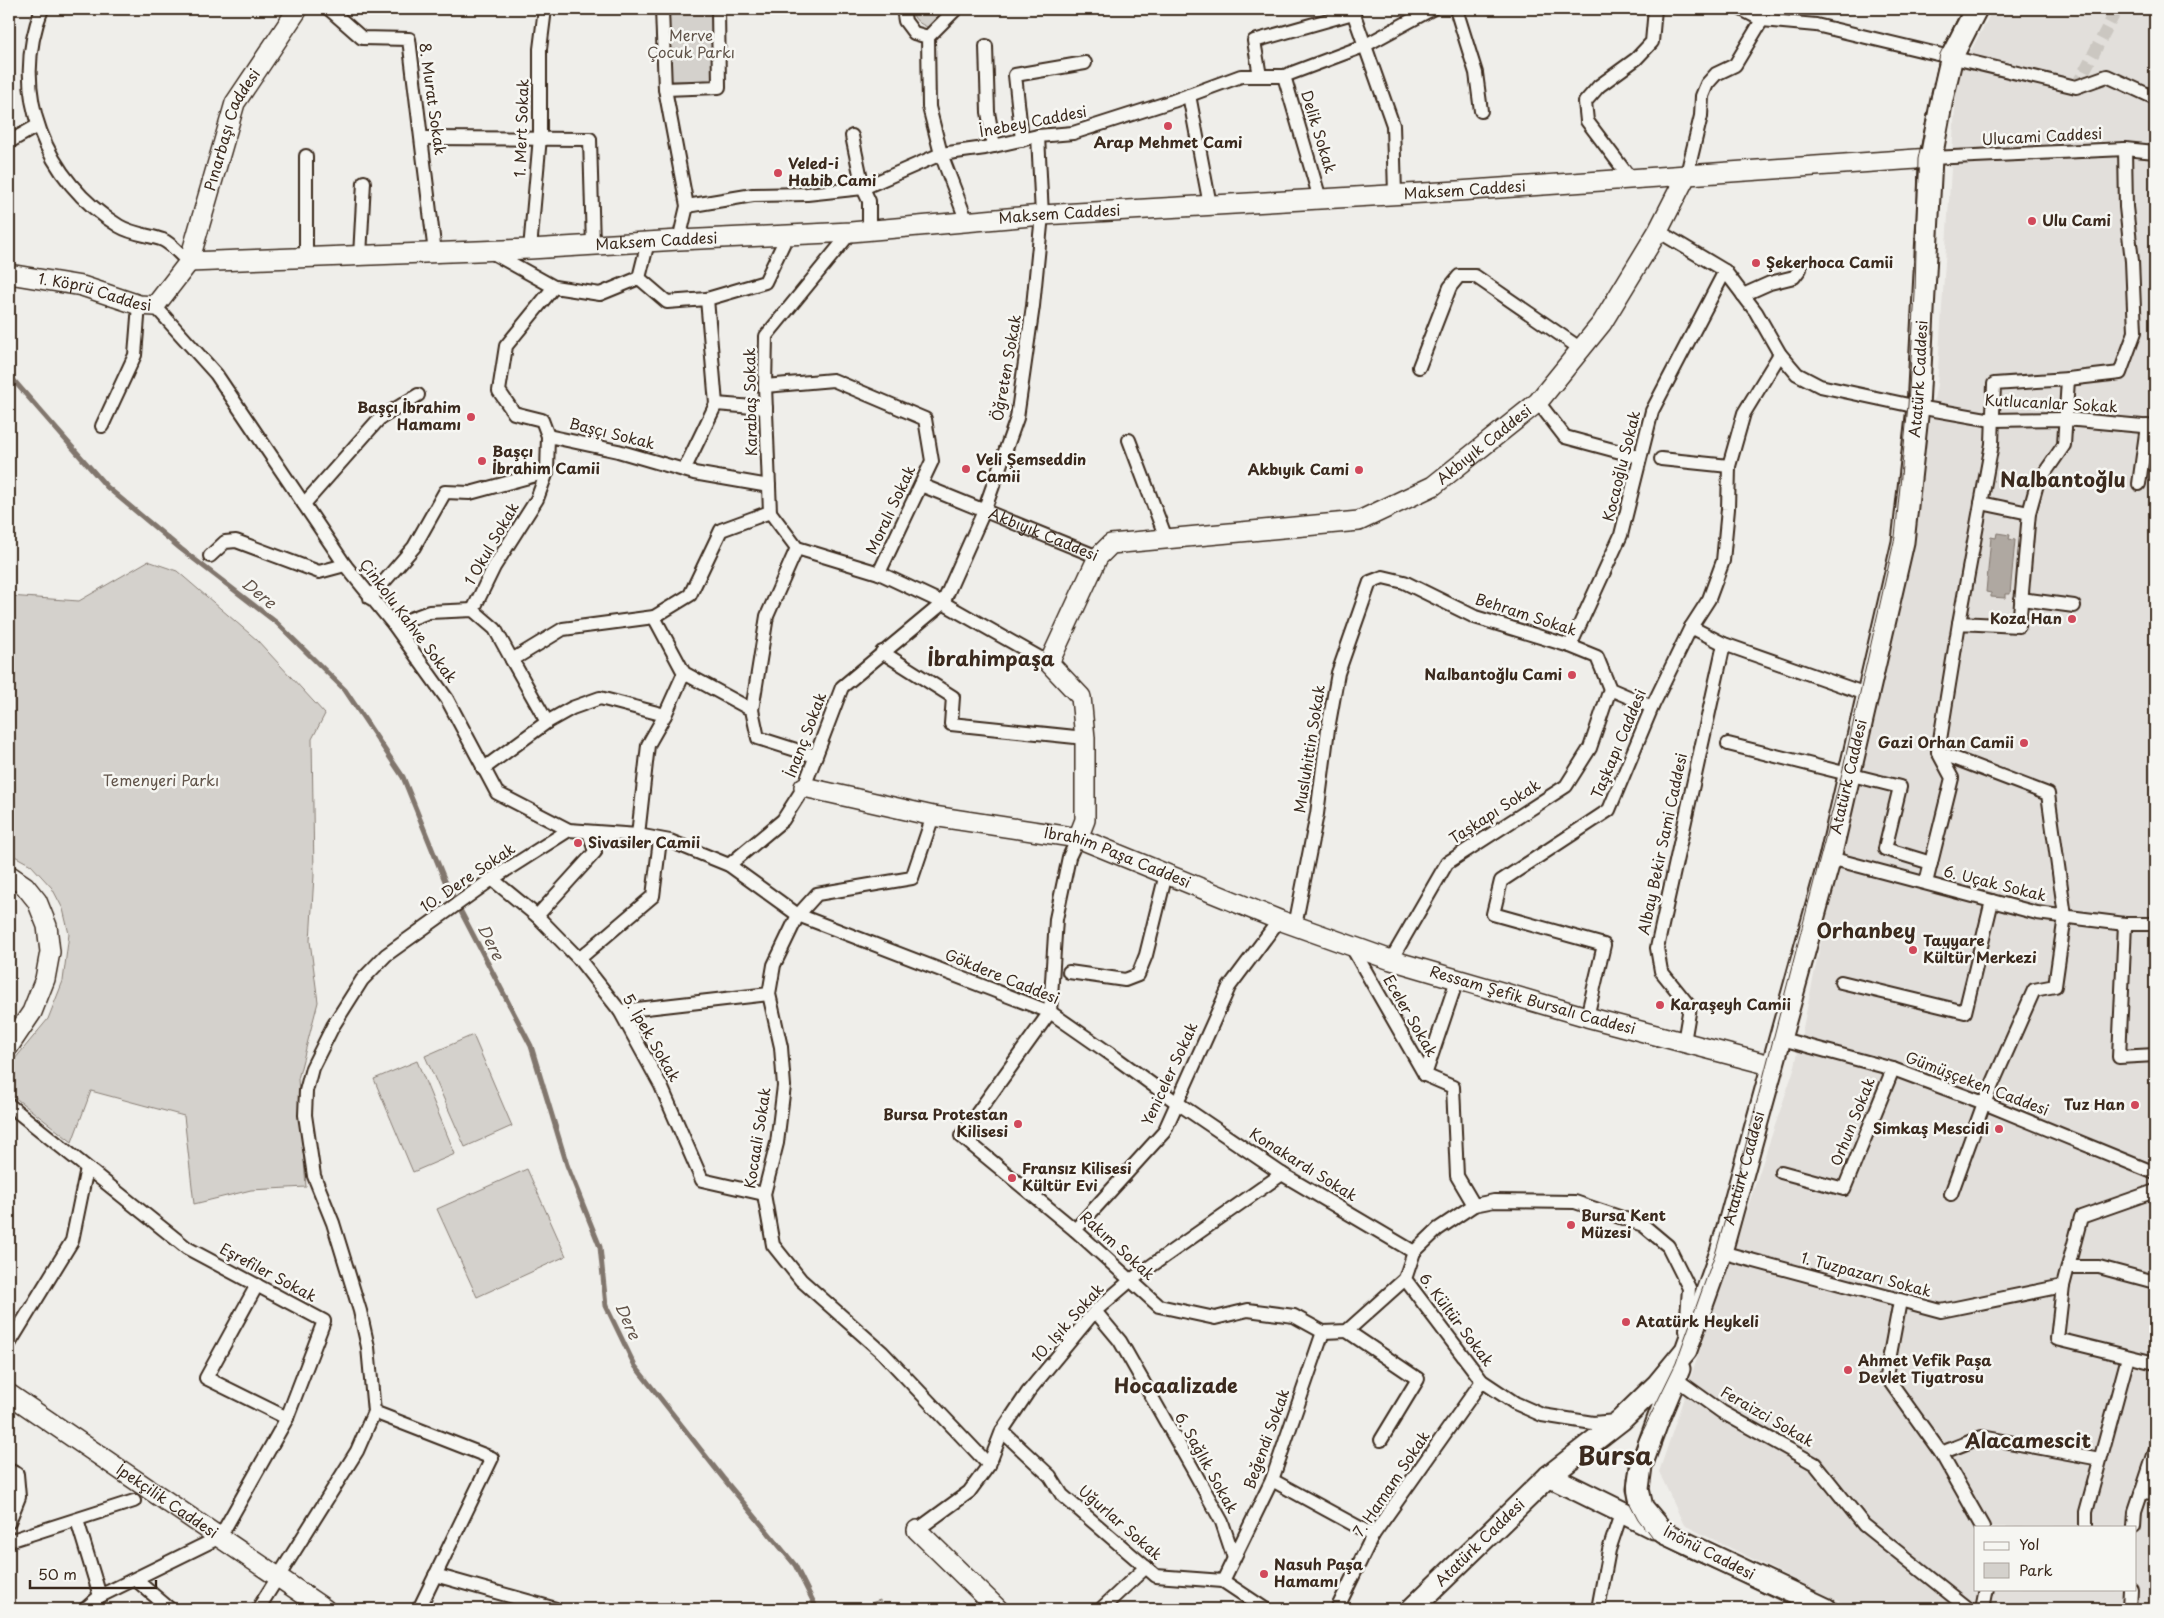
<svg xmlns="http://www.w3.org/2000/svg" width="2164" height="1618" font-family="'Playpen Sans',sans-serif">
<style>
.built{fill:#e2dfdb;fill-rule:evenodd}
.green{fill:#d4d1cc;stroke:#887e75}
.water{fill:#afa8a1;stroke:#81766d}
.lines{fill:none;stroke-linecap:round;stroke-linejoin:round}
.stream{stroke:#81766d;stroke-width:5}
.street-tunnel{stroke:#cbc7c1;stroke-width:12;stroke-dasharray:12 6;stroke-linecap:butt}
.street-casing{stroke:#3b2a1e;stroke-width:16}
.secondary-casing{stroke:#3b2a1e;stroke-width:22}
.primary-casing{stroke:#3b2a1e;stroke-width:25}
.street{stroke:#f6f6f2;stroke-width:12}
.secondary{stroke:#f6f6f2;stroke-width:19}
.primary{stroke:#f6f6f2;stroke-width:21}
.tram{stroke:#3b2a1e;stroke-width:1}
.poi-dot{fill:#d1495b;stroke:#f6f6f2;stroke-width:2}
.labels{text-anchor:middle;stroke-width:5;stroke-linejoin:round;paint-order:stroke}
.park-label{font-size:15px;fill:#61544a;stroke:#f6f6f2}
.street-label{font-size:15px;fill:#3b2a1e;stroke:#f6f6f2}
.poi-label{font-size:15px;font-weight:bold;fill:#3b2a1e;stroke:#f6f6f2;text-anchor:start}
.water-label{font-size:16px;font-style:italic;fill:#64564c;stroke:#f6f6f2}
.district-label{font-size:20px;font-weight:bold;fill:#3b2a1e;stroke:#f6f6f2}
.town-label{font-size:25px;font-weight:bold;fill:#3b2a1e;stroke:#f6f6f2}
</style>
<rect width="100%" height="100%" fill="#efeeea"/>
<filter id="ink" filterUnits="userSpaceOnUse"><feTurbulence type="fractalNoise" baseFrequency=".02" numOctaves="2"/><feDisplacementMap in="SourceGraphic" scale="10" xChannelSelector="R" yChannelSelector="G"/><feConvolveMatrix kernelMatrix="1 2 1 2 8 2 1 2 1" color-interpolation-filters="sRGB"/></filter>
<g filter="url(#ink)">
<!-- built -->
<path class="built" d="M1993 9H2155V1609H1854L1684 1525 1659 1472 1795 1066 1937 385 1957 77ZM1975 1527H2135V1589H1975Z"/>
<!-- green -->
<path class="green" d="M669 9H711L713 81H670Z
M911 9H961L930 28C919 24 914 20 911 9Z
M148 561 177 571 257 640 325 714 312 739 314 875 310 941 318 1002 298 1079 306 1187 251 1190 194 1204 184 1116 91 1091 72 1142 9 1093V1066L48 1019 63 981 69 934 63 909 52 888 31 865 9 853V596L79 601Z
M473 1035 512 1126 465 1147 425 1056Z
M417 1061 455 1154 413 1172 374 1079Z
M527 1169 566 1256 477 1297 437 1209Z
M880 1600 881 1609H853Z"/>
<!-- water -->
<path class="water" d="M1997 533 2010 535 2009 539 2015 540 2010 594H2005V598L1991 597V593L1986 592 1991 537 1996 538Z"/>
<g class="lines">
<!-- stream -->
<path class="stream" d="M9 375 107 487 181 549 277 623 345 690 403 777 445 881 531 1046 567 1165 600 1247 606 1306 635 1366 723 1478 795 1565 817 1609"/>
<!-- street-tunnel -->
<path class="street-tunnel" d="M2076 87 2117 9"/>
<defs>
<g id="street">
<path d="M42 9C9 91 45 181 119 226 132 234 149 235 163 240 172 244 181 256 189 262"/>
<path d="M329 9 362 38 409 39 435 253"/>
<path d="M662 9 665 89 687 206 679 240"/>
<path d="M903 9 905 21 914 33 928 37 929 107 941 154 967 222"/>
<path d="M1352 9 1393 125 1395 194"/>
<path d="M1456 9 1476 73 1481 111"/>
<path d="M1741 9 1762 20 1816 25 2076 87 2107 76 2155 98"/>
<path d="M928 37 956 9"/>
<path d="M986 46 988 112 994 146"/>
<path d="M1260 76 1254 41 1353 13"/>
<path d="M1284 76 1320 199"/>
<path d="M665 89 719 87 718 9"/>
<path d="M1189 95 1210 205"/>
<path d="M852 136 863 188 869 201V231"/>
<path d="M422 138 590 139 593 246"/>
<path d="M1022 140 1015 75 1085 63"/>
<path d="M9 142 37 126"/>
<path d="M1931 158 2125 149 2155 152"/>
<path d="M1687 174 1701 116 1702 96 1707 84 1716 74 1735 65 1762 20"/>
<path d="M1630 178 1587 121 1585 102 1599 86 1636 59 1652 42 1655 9"/>
<path d="M687 206 753 195 807 194 863 188 941 154 985 148 1038 136 1073 133 1173 101 1241 76H1284L1364 46 1432 9"/>
<path d="M1658 231 1725 271 1756 312 1780 354 1797 374 1820 386 1918 407 1992 420 2066 419 2153 427"/>
<path d="M530 249 540 137V49L545 9"/>
<path d="M491 252 554 287 600 294 639 278 648 242"/>
<path d="M360 256 364 182"/>
<path d="M306 258V156"/>
<path d="M639 278 667 302 707 299 765 282 787 236"/>
<path d="M1743 295 1770 283 1794 277 1800 269"/>
<path d="M155 306 216 374 345 565 394 625 447 699 497 793 569 830 638 835 670 841 729 865 798 915 1050 1012 1116 1058 1176 1102 1282 1174 1414 1252"/>
<path d="M1419 367 1450 287 1459 276H1475L1581 349"/>
<path d="M765 386 833 380 925 419 932 461 879 573"/>
<path d="M1538 402 1565 437 1639 457"/>
<path d="M716 404 766 408"/>
<path d="M102 426 135 355 139 305"/>
<path d="M548 436 618 451 694 473 769 486"/>
<path d="M1129 440 1166 538"/>
<path d="M1661 459 1729 466"/>
<path d="M684 470 716 404 707 299"/>
<path d="M2139 484 2147 426"/>
<path id="s1" d="M921 485 1098 557"/>
<path d="M1981 503 2029 513"/>
<path d="M304 504 379 419 418 395"/>
<path d="M770 512 797 548 879 573 943 603 1049 663"/>
<path d="M770 512 765 386 766 336 851 232"/>
<path d="M210 556 225 542 236 541 319 572 345 565"/>
<path d="M370 598 414 547 445 492 470 493 547 472"/>
<path d="M2021 599 2074 606"/>
<path d="M473 610 494 567 537 499 547 472 548 436 542 420 514 413 499 391 506 346 554 287"/>
<path d="M654 617 684 673 752 710 758 738 815 756"/>
<path d="M1959 623 1992 444 1994 384 2068 379"/>
<path d="M394 625 429 612 473 610 495 629 512 660 563 629 654 617 690 595 721 530 770 512"/>
<path d="M1691 627 1724 644 1869 695"/>
<path d="M1570 646 1621 535 1652 411 1725 271"/>
<path d="M882 652 953 697 951 724 1085 738"/>
<path d="M512 660 547 722"/>
<path d="M752 710 767 616 797 548"/>
<path d="M1728 744 1900 787 1885 849 1931 863"/>
<path d="M1938 752 2048 794 2065 916 2055 986 2034 990 1984 1103 1951 1194"/>
<path d="M483 769 547 722 572 708 600 698 665 715"/>
<path d="M933 816 912 878 817 894 798 915 774 965 769 994 781 1047 784 1086 777 1143 764 1194 773 1245 801 1280 882 1352 989 1465"/>
<path d="M638 835 648 745 665 715 684 673"/>
<path d="M1078 838 1069 857 1056 919 1050 1012 961 1136 1075 1230 1159 1306 1215 1318 1248 1310 1294 1316 1323 1332 1347 1331 1405 1279"/>
<path d="M1830 858 2037 913 2125 924H2155"/>
<path d="M729 865 783 820 804 787 842 687 943 603 984 511 1017 418 1033 306 1042 215 1038 136"/>
<path d="M492 879 537 916 579 959 620 1011 661 1086 702 1180 764 1194"/>
<path d="M1926 883 1952 778 1938 752 1959 623 2019 626 2029 513 2037 484 2064 445 2068 379 2120 373 2135 332 2132 261 2126 207 2125 149"/>
<path d="M537 916 595 852 589 832"/>
<path d="M2125 924 2119 1057 2155 1055"/>
<path d="M1295 926 1317 814 1328 729 1338 673 1370 582 1383 577 1404 582 1475 617 1570 646 1597 657 1610 689 1652 707"/>
<path d="M1350 944 1425 1075 1453 1087 1457 1176 1474 1205"/>
<path d="M579 959 653 896 660 840"/>
<path d="M1391 960 1447 863 1566 786 1590 748 1610 689"/>
<path d="M1069 972 1125 980 1138 975 1146 955 1166 874"/>
<path d="M1841 982 1965 1012 1992 901"/>
<path d="M620 1011 769 994"/>
<path d="M1587 1017 1604 945 1493 914 1501 881 1609 810 1652 707 1691 627 1709 599 1723 561 1728 509 1729 466 1744 413 1780 354"/>
<path d="M1782 1039 1893 1069 1984 1103 2155 1173"/>
<path d="M1684 1042 1690 1007 1661 971 1657 948 1724 644"/>
<path d="M1425 1075 1457 980"/>
<path d="M9 1105 187 1248 324 1321 287 1418 220 1537 100 1596 85 1609"/>
<path d="M1781 1172 1844 1189 1893 1069"/>
<path d="M1075 1230 1164 1132 1229 987 1279 920"/>
<path d="M1721 1252 1941 1311 2063 1286 2081 1217 2155 1191"/>
<path d="M2068 1267H2099L2155 1282"/>
<path d="M257 1285 206 1378 287 1418"/>
<path d="M2063 1286 2057 1339 2155 1363"/>
<path d="M1900 1301 1886 1376 1941 1453 1983 1527"/>
<path d="M1095 1311 1120 1341 1191 1466 1222 1522 1234 1558"/>
<path d="M1347 1331 1418 1379 1381 1440"/>
<path d="M9 1344 72 1241 87 1168"/>
<path d="M1676 1379 1722 1412 1815 1464 1864 1525 1969 1609"/>
<path d="M374 1412 492 1458 419 1609"/>
<path d="M1616 1421 1593 1423 1542 1415 1515 1403 1482 1381 1405 1279 1414 1252 1438 1229 1474 1205 1494 1201 1575 1202 1643 1225 1668 1246 1689 1288 1686 1331"/>
<path d="M1002 1431 1050 1476 1062 1495 1156 1576 1223 1581 1265 1609"/>
<path d="M1941 1453 1982 1437 2100 1459"/>
<path d="M9 1470 17 1474 19 1497 9 1522"/>
<path d="M1272 1480 1373 1535"/>
<path d="M2141 1492 2155 1493"/>
<path d="M77 1520 100 1596"/>
<path d="M2086 1527V1512L2128 1357"/>
<path d="M2134 1527 2135 1512 2155 1452"/>
<path d="M917 1530 969 1492 989 1465 1002 1431 1028 1392 1095 1311 1131 1280 1282 1174"/>
<path d="M9 1541 134 1501"/>
<path d="M435 1575 556 1609"/>
<path d="M136 1580 170 1609"/>
<path d="M1223 1581 1272 1480 1323 1332"/>
<path d="M258 1609 357 1451 374 1412 368 1347 360 1311 333 1223 314 1176 305 1115 306 1091 312 1068 333 1026 362 980 386 955 492 879 569 830"/>
<path d="M1101 1609 1146 1567"/>
<path d="M1337 1609 1373 1535 1482 1381"/>
<path d="M1598 1609 1609 1550 1622 1511"/>
<path d="M1983 1609 1987 1589"/>
<path d="M2129 1609 2130 1589"/>
</g>
<g id="secondary">
<path id="s2" d="M189 262 530 249 679 240 851 232 1042 215 1458 191 1931 158"/>
<path id="s3" d="M9 274 82 286 139 305 155 306 189 262 235 103 298 9"/>
<path id="s4" d="M804 787 933 816 1078 838 1279 920 1391 960 1587 1017 1774 1066"/>
<path id="s5" d="M1078 838 1085 820V738L1081 697 1049 663 1098 557 1111 544 1359 521 1433 486 1538 402 1602 323 1658 231 1687 174"/>
<path d="M9 875 25 886 37 901 47 926 50 952 45 979 32 1012 9 1046"/>
<path id="s6" d="M9 1394 325 1609"/>
<path d="M917 1530 998 1609"/>
</g>
<g id="primary">
<path d="M1679 1369 1659 1417 1641 1466 1638 1489 1642 1507 1664 1533 1826 1609"/>
<path d="M1549 1476 1654 1528"/>
<path id="s7" d="M1412 1609 1549 1476 1621 1420 1658 1384 1686 1350 1721 1252 1830 858 1903 542 1918 407 1931 158 1942 99 1952 56 1976 9"/>
</g>
</defs>
<!-- street casing -->
<use href="#street" class="street-casing"/>
<!-- secondary casing -->
<use href="#secondary" class="secondary-casing"/>
<!-- primary casing -->
<use href="#primary" class="primary-casing"/>
<!-- street -->
<use href="#street" class="street"/>
<!-- secondary -->
<use href="#secondary" class="secondary"/>
<!-- primary -->
<use href="#primary" class="primary"/>
<!-- tram -->
<path class="tram" d="M1803 1609 1686 1557 1654 1540 1638 1519 1628 1500 1627 1478 1639 1439 1676 1363 1716 1251 1738 1175 1842 773 1895 537 1908 405 1915 294 1918 159 1940 54 1962 9"/>
</g>
</g>
<!-- markers -->
<g class="poi-dot">
<circle cx="1168" cy="126" r="5"/>
<circle cx="778" cy="173" r="5"/>
<circle cx="2032" cy="221" r="5"/>
<circle cx="1756" cy="263" r="5"/>
<circle cx="471" cy="417" r="5"/>
<circle cx="482" cy="461" r="5"/>
<circle cx="966" cy="469" r="5"/>
<circle cx="1359" cy="470" r="5"/>
<circle cx="2072" cy="619" r="5"/>
<circle cx="1572" cy="675" r="5"/>
<circle cx="2024" cy="743" r="5"/>
<circle cx="578" cy="843" r="5"/>
<circle cx="1913" cy="950" r="5"/>
<circle cx="1660" cy="1005" r="5"/>
<circle cx="2135" cy="1105" r="5"/>
<circle cx="1018" cy="1124" r="5"/>
<circle cx="1999" cy="1129" r="5"/>
<circle cx="1012" cy="1178" r="5"/>
<circle cx="1571" cy="1225" r="5"/>
<circle cx="1626" cy="1322" r="5"/>
<circle cx="1848" cy="1370" r="5"/>
<circle cx="1264" cy="1574" r="5"/>
</g>
<g class="labels">
<!-- park labels -->
<g class="park-label">
<text x="691" y="41">Merve<tspan x="691" dy="17">Çocuk Parkı</tspan></text>
<text x="161" y="786">Temenyeri Parkı</text>
</g>
<!-- street labels -->
<g class="street-label">
<text transform="translate(432 99) rotate(82)" y="5">8. Murat Sokak</text>
<text transform="translate(1033 122) rotate(-11)" y="5">İnebey Caddesi</text>
<text transform="translate(522 128) rotate(-88)" y="5">1. Mert Sokak</text>
<text dy="5" stroke="none"><textPath href="#s3" startOffset="345">Pınarbaşı Caddesi</textPath></text>
<text transform="translate(1318 132) rotate(73)" y="5">Delik Sokak</text>
<text transform="translate(2042 137) rotate(-3)" y="5">Ulucami Caddesi</text>
<text dy="5" stroke="none"><textPath href="#s2" startOffset="1278">Maksem Caddesi</textPath></text>
<text dy="5" stroke="none"><textPath href="#s2" startOffset="872">Maksem Caddesi</textPath></text>
<text dy="5" stroke="none"><textPath href="#s2" startOffset="468">Maksem Caddesi</textPath></text>
<text dy="5" stroke="none"><textPath href="#s3" startOffset="88">1. Köprü Caddesi</textPath></text>
<text transform="translate(1007 368) rotate(-80)" y="5">Öğreten Sokak</text>
<text dy="5" stroke="none"><textPath href="#s7" startOffset="1379">Atatürk Caddesi</textPath></text>
<text transform="translate(751 402) rotate(-91)" y="5">Karabaş Sokak</text>
<text transform="translate(2051 404) rotate(3)" y="5">Kutlucanlar Sokak</text>
<text transform="translate(612 434) rotate(14)" y="5">Başçı Sokak</text>
<text dy="5" stroke="none"><textPath href="#s5" startOffset="721">Akbıyık Caddesi</textPath></text>
<text transform="translate(1622 466) rotate(-76)" y="5">Kocaoğlu Sokak</text>
<text transform="translate(891 510) rotate(-65)" y="5">Moralı Sokak</text>
<text dy="5" stroke="none"><textPath href="#s1" startOffset="132">Akbıyık Caddesi</textPath></text>
<text transform="translate(492 544) rotate(-60)" y="5">1 Okul Sokak</text>
<text transform="translate(1526 615) rotate(18)" y="5">Behram Sokak</text>
<text transform="translate(408 621) rotate(53)" y="5">Çinkolu Kahve Sokak</text>
<text transform="translate(806 735) rotate(-69)" y="5">İnanç Sokak</text>
<text transform="translate(1619 744) rotate(-67)" y="5">Taşkapı Caddesi</text>
<text transform="translate(1310 749) rotate(-81)" y="5">Musluhittin Sokak</text>
<text dy="5" stroke="none"><textPath href="#s7" startOffset="974">Atatürk Caddesi</textPath></text>
<text transform="translate(1495 812) rotate(-33)" y="5">Taşkapı Sokak</text>
<text transform="translate(1663 844) rotate(-78)" y="5">Albay Bekir Sami Caddesi</text>
<text dy="5" stroke="none"><textPath href="#s4" startOffset="322">İbrahim Paşa Caddesi</textPath></text>
<text transform="translate(468 878) rotate(-34)" y="5">10. Dere Sokak</text>
<text transform="translate(1995 884) rotate(14)" y="5">6. Uçak Sokak</text>
<text transform="translate(1002 977) rotate(22)" y="5">Gökdere Caddesi</text>
<text dy="5" stroke="none"><textPath href="#s4" startOffset="762">Ressam Şefik Bursalı Caddesi</textPath></text>
<text transform="translate(1410 1016) rotate(60)" y="5">Eceler Sokak</text>
<text transform="translate(651 1038) rotate(60)" y="5">5. İpek Sokak</text>
<text transform="translate(1170 1074) rotate(-65)" y="5">Yeniceler Sokak</text>
<text transform="translate(1977 1084) rotate(21)" y="5">Gümüşçeken Caddesi</text>
<text transform="translate(1853 1122) rotate(-68)" y="5">Orhun Sokak</text>
<text transform="translate(758 1138) rotate(-81)" y="5">Kocaali Sokak</text>
<text transform="translate(1303 1165) rotate(32)" y="5">Konakardı Sokak</text>
<text dy="5" stroke="none"><textPath href="#s7" startOffset="569">Atatürk Caddesi</textPath></text>
<text transform="translate(1117 1246) rotate(42)" y="5">Rakım Sokak</text>
<text transform="translate(268 1273) rotate(28)" y="5">Eşrefiler Sokak</text>
<text transform="translate(1866 1275) rotate(15)" y="5">1. Tuzpazarı Sokak</text>
<text transform="translate(1456 1320) rotate(53)" y="5">6. Kültür Sokak</text>
<text transform="translate(1068 1323) rotate(-48)" y="5">10. Işık Sokak</text>
<text transform="translate(1767 1417) rotate(30)" y="5">Feraizci Sokak</text>
<text transform="translate(1267 1439) rotate(-70)" y="5">Beğendi Sokak</text>
<text transform="translate(1206 1463) rotate(61)" y="5">6. Sağlık Sokak</text>
<text transform="translate(1392 1484) rotate(-56)" y="5">7. Hamam Sokak</text>
<text dy="5" stroke="none"><textPath href="#s6" startOffset="191">İpekçilik Caddesi</textPath></text>
<text transform="translate(1120 1523) rotate(41)" y="5">Uğurlar Sokak</text>
<text dy="5" stroke="none"><textPath href="#s7" startOffset="95">Atatürk Caddesi</textPath></text>
<text transform="translate(1709 1553) rotate(27)" y="5">İnönü Caddesi</text>
</g>
<!-- poi labels -->
<g class="poi-label">
<text x="1168" y="148" text-anchor="middle">Arap Mehmet Cami</text>
<text x="788" y="169">Veled-i<tspan x="788" dy="17">Habib Cami</tspan></text>
<text x="2042" y="226">Ulu Cami</text>
<text x="1766" y="268">Şekerhoca Camii</text>
<text x="461" y="413" text-anchor="end">Başçı İbrahim<tspan x="461" dy="17">Hamamı</tspan></text>
<text x="492" y="457">Başçı<tspan x="492" dy="17">İbrahim Camii</tspan></text>
<text x="976" y="465">Veli Şemseddin<tspan x="976" dy="17">Camii</tspan></text>
<text x="1349" y="475" text-anchor="end">Akbıyık Cami</text>
<text x="2062" y="624" text-anchor="end">Koza Han</text>
<text x="1562" y="680" text-anchor="end">Nalbantoğlu Cami</text>
<text x="2014" y="748" text-anchor="end">Gazi Orhan Camii</text>
<text x="588" y="848">Sivasiler Camii</text>
<text x="1923" y="946">Tayyare<tspan x="1923" dy="17">Kültür Merkezi</tspan></text>
<text x="1670" y="1010">Karaşeyh Camii</text>
<text x="2125" y="1110" text-anchor="end">Tuz Han</text>
<text x="1008" y="1120" text-anchor="end">Bursa Protestan<tspan x="1008" dy="17">Kilisesi</tspan></text>
<text x="1989" y="1134" text-anchor="end">Simkaş Mescidi</text>
<text x="1022" y="1174">Fransız Kilisesi<tspan x="1022" dy="17">Kültür Evi</tspan></text>
<text x="1581" y="1221">Bursa Kent<tspan x="1581" dy="17">Müzesi</tspan></text>
<text x="1636" y="1327">Atatürk Heykeli</text>
<text x="1858" y="1366">Ahmet Vefik Paşa<tspan x="1858" dy="17">Devlet Tiyatrosu</tspan></text>
<text x="1274" y="1570">Nasuh Paşa<tspan x="1274" dy="17">Hamamı</tspan></text>
</g>
<!-- water labels -->
<g class="water-label">
<text transform="translate(259 593) rotate(39)" y="6">Dere</text>
<text transform="translate(491 942) rotate(63)" y="6">Dere</text>
<text transform="translate(628 1321) rotate(66)" y="6">Dere</text>
</g>
<!-- district labels -->
<g class="district-label">
<text x="2063" y="487">Nalbantoğlu</text>
<text x="991" y="666">İbrahimpaşa</text>
<text x="1866" y="938">Orhanbey</text>
<text x="1176" y="1393">Hocaalizade</text>
<text x="2028" y="1448">Alacamescit</text>
</g>
<!-- town labels -->
<g class="town-label">
<text x="1615" y="1465">Bursa</text>
</g>
</g>
<!-- margin -->
<rect width="2164" height="1618" fill="none" stroke="#f6f6f2" stroke-width="30"/>
<rect x="15" y="15" width="2134" height="1588" fill="none" stroke="#3b2a1e" stroke-width="2" filter="url(#ink)"/>
<!-- legend -->
<rect x="1974" y="1526" width="162" height="65" fill="#f6f6f2" stroke="#aba49d"/>
<rect x="1984" y="1542" width="25" height="8" fill="#f6f6f2" stroke="#aba49d"/>
<text x="2019" y="1550" font-size="15" fill="#3b2a1e">Yol</text>
<rect x="1984" y="1563" width="25" height="15" fill="#d4d1cc" stroke="#aba49d"/>
<text x="2019" y="1576" font-size="15" fill="#3b2a1e">Park</text>
<!-- scale -->
<path d="M30 1580v8h126v-8" fill="none" stroke="#3b2a1e" stroke-width="2.5"/>
<text x="38" y="1580" font-size="15" fill="#3b2a1e" stroke="#f6f6f2" stroke-width="4" paint-order="stroke">50 m</text>
</svg>
